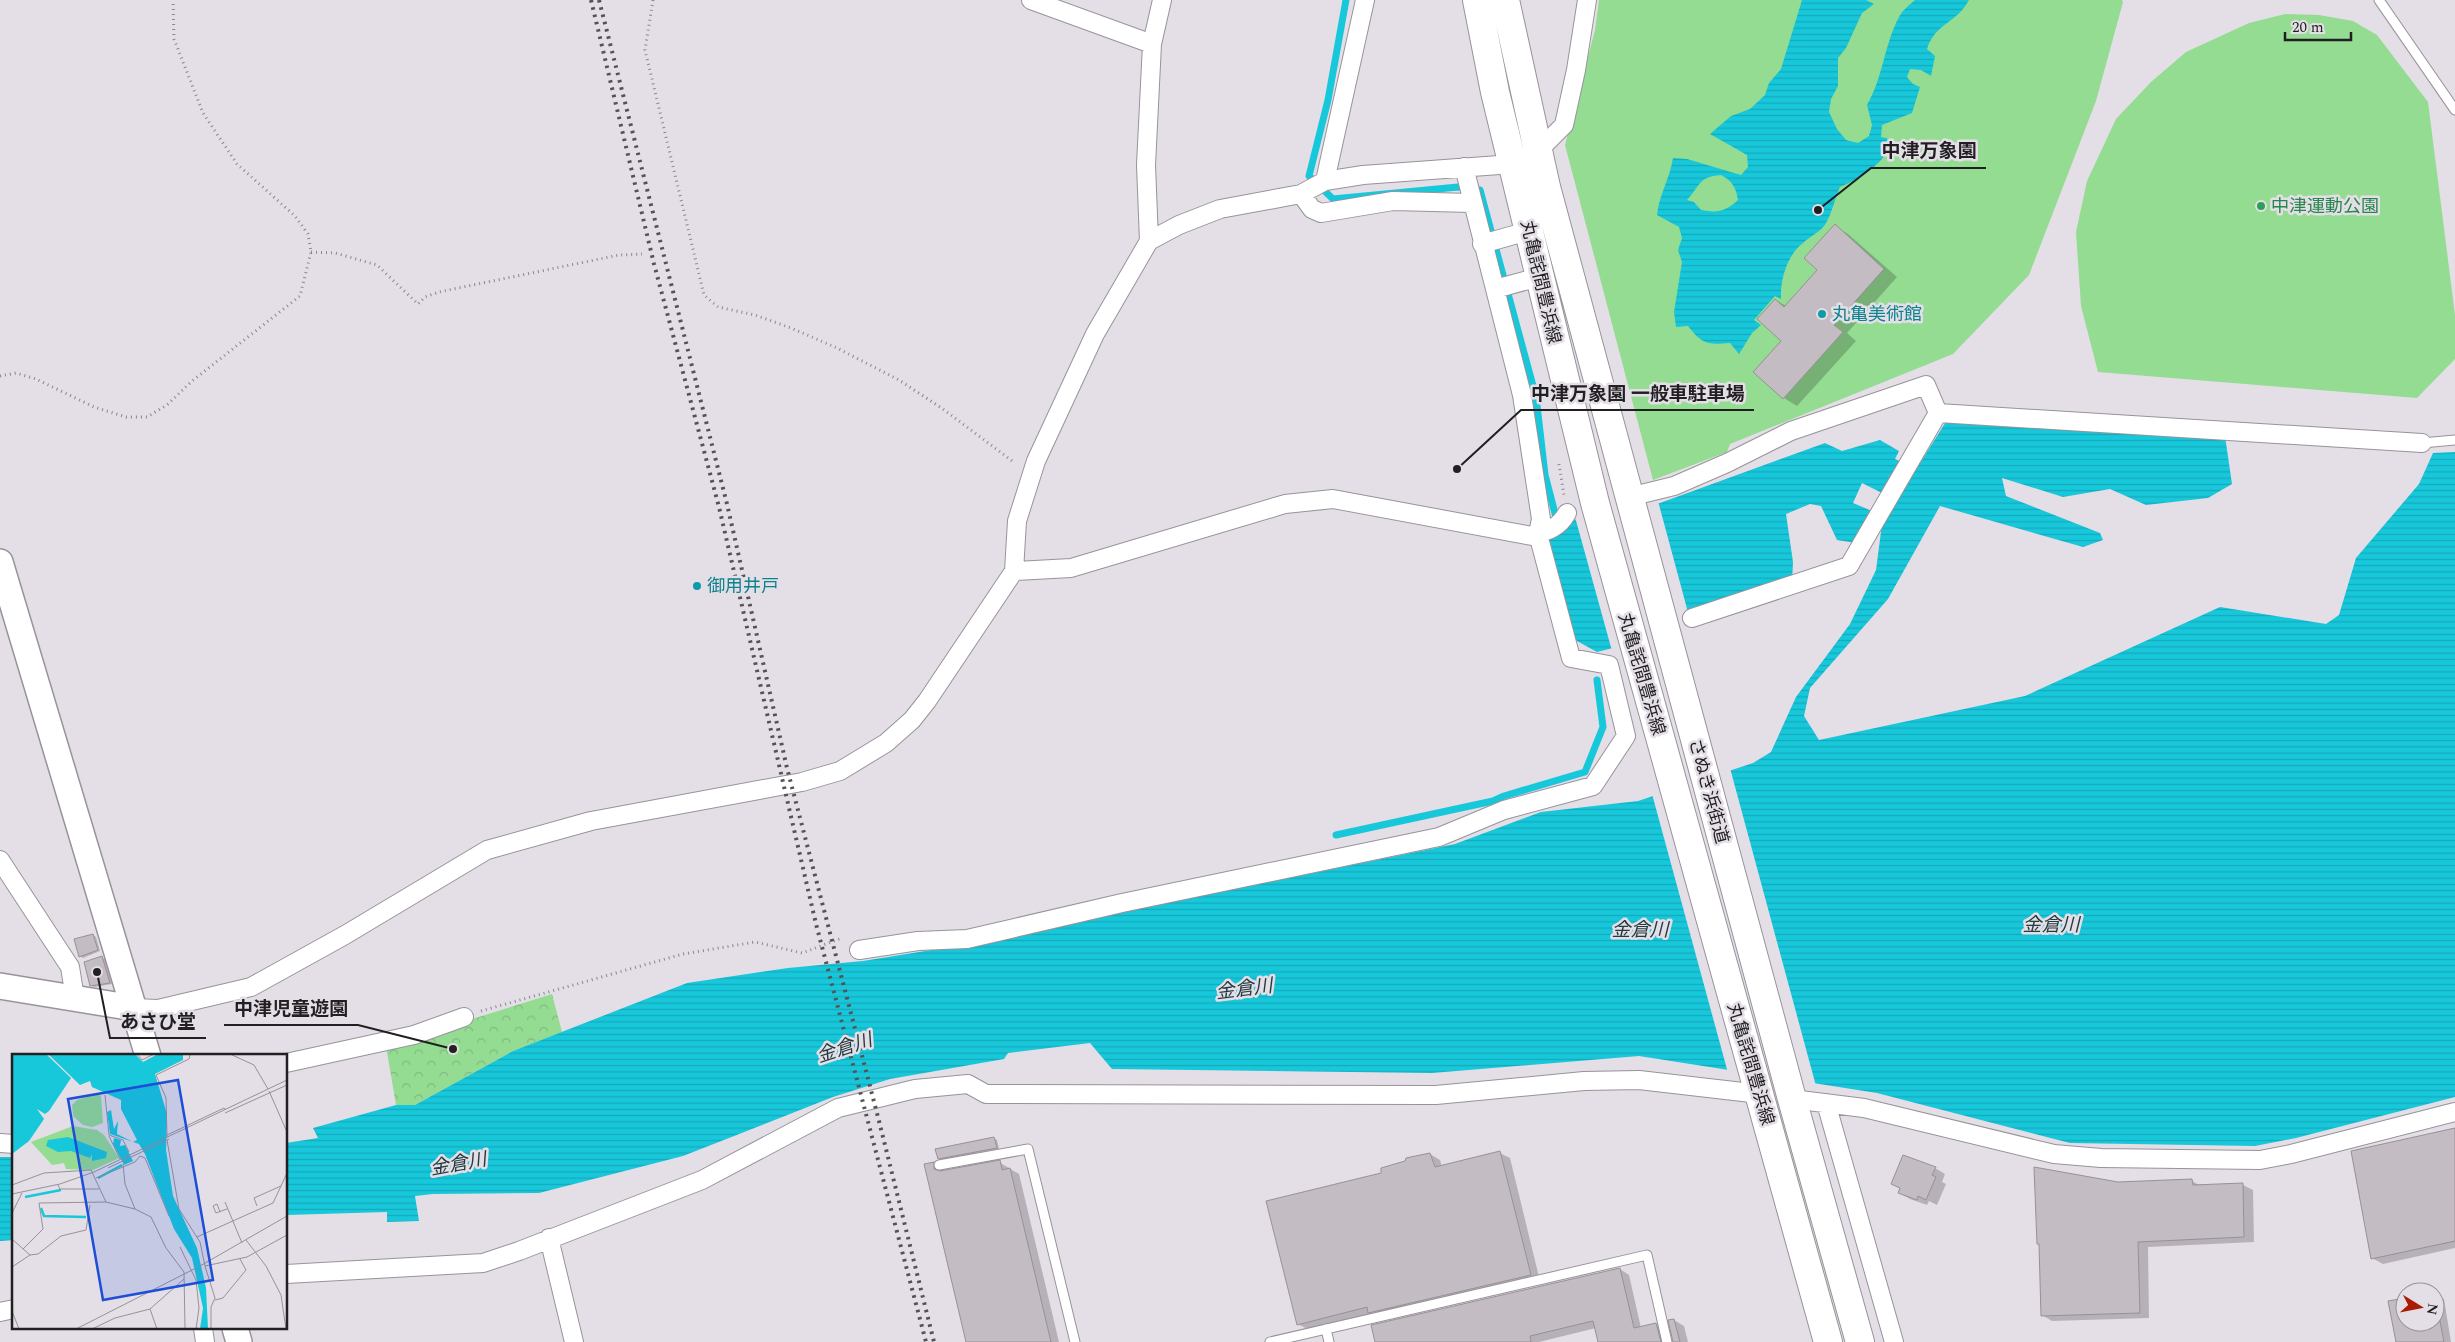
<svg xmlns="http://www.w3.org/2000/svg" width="2455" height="1342" font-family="Spectral,'Noto Sans JP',serif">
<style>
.park{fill:url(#park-crowns)}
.garden{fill:#94dc92}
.water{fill:url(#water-rules);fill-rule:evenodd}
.pier{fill:#e4dee6}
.shadow{fill:#0003}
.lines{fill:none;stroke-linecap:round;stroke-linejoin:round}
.stream{stroke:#17c7da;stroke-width:7}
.building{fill:#c3bcc2;stroke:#989096}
.lane-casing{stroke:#98939a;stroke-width:11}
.street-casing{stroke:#98939a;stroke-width:20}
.secondary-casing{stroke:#98939a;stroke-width:28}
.primary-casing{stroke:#98939a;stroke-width:30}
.path{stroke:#8b878c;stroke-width:3;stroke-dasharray:1 4;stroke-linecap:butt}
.lane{stroke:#fff;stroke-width:9}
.street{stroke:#fff;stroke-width:18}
.secondary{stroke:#fff;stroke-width:25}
.primary{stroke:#fff;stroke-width:28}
.rail{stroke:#555255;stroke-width:4;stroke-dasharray:2.5 5;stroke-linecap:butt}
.leisure-dot{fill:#2e9e5b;stroke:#e4dee6;stroke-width:2}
.culture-dot{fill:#0f9aa8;stroke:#e4dee6;stroke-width:2}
.labels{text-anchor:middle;stroke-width:5;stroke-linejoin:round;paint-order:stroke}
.leisure-label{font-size:18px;fill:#27864d;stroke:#e4dee6;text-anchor:start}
.street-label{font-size:18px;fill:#211f21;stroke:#e4dee6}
.culture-label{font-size:18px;fill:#0d838f;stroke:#e4dee6;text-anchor:start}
.water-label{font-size:19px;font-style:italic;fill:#233c40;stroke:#e4dee6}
.inset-river{fill:none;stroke:#17c7da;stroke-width:2.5}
.inset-road{fill:none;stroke:#969297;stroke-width:1}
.view{fill:#1d4ed8;fill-opacity:0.15;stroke:#1d4ed8;stroke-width:2.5}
.inset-edge{fill:none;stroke:#211f21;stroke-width:2.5}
.leader{fill:none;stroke:#211f21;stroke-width:2}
.callout-dot{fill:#211f21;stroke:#e4dee6;stroke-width:2}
.callout-label{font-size:19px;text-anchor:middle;font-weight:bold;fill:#211f21;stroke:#e4dee6;stroke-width:5;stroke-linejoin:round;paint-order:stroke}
</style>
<defs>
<pattern id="park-crowns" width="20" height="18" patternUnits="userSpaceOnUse" patternTransform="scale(1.25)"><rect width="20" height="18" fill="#94dc92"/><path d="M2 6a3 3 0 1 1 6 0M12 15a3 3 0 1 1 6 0" fill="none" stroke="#7fbc7e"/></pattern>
<pattern id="water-rules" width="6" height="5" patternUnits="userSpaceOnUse" patternTransform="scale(1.25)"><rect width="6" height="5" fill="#17c7da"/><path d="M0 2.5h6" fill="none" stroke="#15aabb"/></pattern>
</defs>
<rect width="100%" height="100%" fill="#e4dee6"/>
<!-- park -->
<path class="park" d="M552 994 562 1032 513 1051 415 1105H396L386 1046Z"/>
<!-- garden -->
<path class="garden" d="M1599 0H2122L2123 2 2096 101 2029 275 1953 354 1730 444 1727 452 1653 480 1565 145 1595 30Z
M2285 14 2319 15 2353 21 2377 35 2428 102 2455 315V359L2417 398 2098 372 2081 306 2076 232 2087 181 2116 119 2151 82 2186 52 2249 23Z"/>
<!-- water -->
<path class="water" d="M1802 0H1866L1874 4 1862 13 1846 48 1838 58V86L1831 99 1829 112 1837 129 1846 140 1858 143 1869 136 1872 125 1867 105C1883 78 1884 45 1899 17 1902 11 1909 5 1915 0H1969C1956 24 1935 23 1927 49L1935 56 1931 76 1921 70 1910 69 1907 77 1913 84 1920 87 1912 113 1882 125 1881 137 1890 139V149C1876 168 1862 178 1840 187 1835 198 1832 213 1826 223 1821 232 1810 236 1803 243 1787 255 1780 280 1781 299L1775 296 1754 320 1761 325 1752 333 1739 354 1730 343C1707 345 1702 344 1688 326L1676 327 1674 312 1682 262 1678 250 1682 238 1679 227 1657 215C1659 195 1670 178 1673 158L1687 159 1741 175 1748 167 1747 155 1710 134 1731 116 1750 109 1765 95 1769 83 1781 69ZM1721 175C1732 181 1736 187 1738 200 1725 212 1717 213 1701 210L1694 202 1687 200C1700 186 1698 177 1721 175Z
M1947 420 2225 436 2232 484 2208 498 2146 505 2110 489 2063 497 2002 478 2006 496 2100 533 2103 540 2083 547 1940 506 1888 599 1810 688 1804 716 1819 740 2025 696 2220 607 2326 624 2339 615 2356 558 2419 484 2433 453 2455 452V1097L2296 1138 2255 1146 2070 1143 1877 1093 1639 1056 1432 1073 1112 1069 1090 1043 1008 1053 1004 1059 890 1079 833 1097 683 1156 539 1193 433 1194 415 1196 419 1221 387 1222V1212L286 1215V1143L318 1138 313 1128 396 1105H415L513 1051 687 983 788 968 863 961 950 947 1455 844 1541 812 1638 801 1753 763 1771 752 1796 697 1850 624 1876 570 1882 524Z
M1880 440 1899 451 1895 459 1902 462 1884 494 1862 483 1853 503 1872 511 1856 543 1837 540 1821 506 1810 504 1786 514 1793 562 1792 582 1687 614 1613 648 1597 652 1577 641 1568 629 1547 540 1554 538 1551 524 1566 526 1576 519 1660 503 1825 443 1842 451Z
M0 1157H14V1240L0 1241Z"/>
<!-- pier -->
<path class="pier" d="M1658 501 1689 616 1612 651 1575 517Z
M1730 768 1816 1086 1728 1073 1652 794Z"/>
<!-- shadow -->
<path class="shadow" d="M1835 226 1848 234 1897 277 1847 333 1856 341 1797 406 1784 398 1755 372 1783 341 1776 300 1786 306 1818 270Z
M93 935 96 937 100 951 83 958 80 956Z
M102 958 105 959 112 984 94 987 91 985Z
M2455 1129V1248L2383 1264 2372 1258Z
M994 1138 997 1140 999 1149 942 1160 939 1158Z
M1500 1153 1510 1158 1540 1281 1379 1318 1372 1314 1307 1329 1298 1324 1383 1174 1430 1154 1440 1160 1442 1167Z
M999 1162 1019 1174 1059 1342H967L926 1165 933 1164 943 1169V1172Z
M1935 1168 1945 1174 1942 1182 1946 1184 1937 1205 1929 1201 1927 1205 1910 1199 1900 1193 1901 1189 1892 1184Z
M2192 1181 2201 1186 2243 1185 2253 1190 2254 1242 2148 1247 2149 1318 2052 1321 2042 1315 2118 1183Z
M1620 1269 1629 1275 1641 1328 1656 1324 1666 1330 1668 1342H1599L1596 1328 1539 1342H1377Z
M2435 1294 2444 1299 2451 1342H2397L2405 1299V1322H2435Z
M1674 1320 1684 1326 1688 1342H1674Z"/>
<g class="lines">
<!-- stream -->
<path class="stream" d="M1346 0 1328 100 1309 176 1333 199 1458 187 1480 190 1536 397 1545 475 1557 521
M1336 835 1493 801 1504 796 1585 772 1603 727 1597 680"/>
</g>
<!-- building -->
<path class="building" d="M1835 224 1884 269 1834 325 1843 332 1783 399 1753 372 1781 341 1757 319 1775 299 1784 307 1817 270 1804 258Z
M93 934 98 950 79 957 74 939Z
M102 956 110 983 90 986 84 962Z
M2455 1128V1241L2371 1259 2351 1151Z
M994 1137 997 1148 938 1159 935 1149Z
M1500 1151 1531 1275 1368 1313 1367 1307 1297 1325 1266 1201 1381 1173V1168L1405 1161 1406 1158 1430 1153 1435 1167Z
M1903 1155 1936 1167 1932 1175 1936 1177 1926 1200 1918 1196 1917 1200 1898 1193 1900 1188 1891 1184Z
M1000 1160 1002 1170 1010 1168 1051 1342H966L924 1164 934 1162V1169L940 1171Z
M2034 1167 2118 1182 2192 1179 2193 1185 2243 1183 2244 1237 2138 1242 2140 1313 2041 1316 2039 1244H2037Z
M1620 1268 1634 1328 1656 1323 1661 1342H1598L1593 1321 1530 1336 1531 1342H1375L1371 1325Z
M2435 1295 2444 1342H2396L2388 1301 2405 1298V1322H2435Z
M1674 1319 1680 1342H1673L1668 1320Z"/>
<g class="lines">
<defs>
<path id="lane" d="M2379 0 2455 110
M2422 443 2455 440
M939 1165 1028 1149 1075 1342
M1326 1329 1329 1342
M1270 1342 1647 1255 1667 1342"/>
<path id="street" d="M1031 0 1152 44
M1325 181 1365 0
M1301 194 1312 209 1321 213 1393 201 1472 203
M1149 241 1146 165 1152 44 1162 0
M1482 244 1528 231
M1495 289 1539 277
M1629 497 1674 486 1727 463 1791 431 1926 385 1938 413
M1014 571 1071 568 1285 504 1333 499 1532 536C1547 531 1559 528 1567 513
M1692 618 1849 566 1938 413 2422 443
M0 860 70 967 75 998
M859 950 918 941 967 939 1122 903 1439 837 1504 810 1593 786 1626 736 1609 665 1571 658 1538 534 1541 519 1522 395 1464 167
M134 1008 158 1009 251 987 345 935 487 850 591 821 802 782 840 771 886 743 912 720 927 701 1014 571 1017 521 1036 461 1095 334 1149 241 1179 225 1220 209 1301 194 1325 181 1363 175 1513 164 1537 152 1564 125 1576 70 1587 0
M286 1063 414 1035 464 1017
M1792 1099 1864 1108 2054 1154 2101 1158 2260 1160 2291 1154 2455 1112
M1826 1103 1894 1342
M0 1143 14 1144
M549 1238 574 1342
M286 1274 483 1263 519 1251 702 1180 838 1108 915 1089 968 1084 986 1094 1436 1095 1584 1081 1639 1080 1760 1094
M0 1312 14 1309
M203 1328 205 1342"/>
<path id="secondary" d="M0 562 148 1056
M0 986 134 1008
M235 1328 239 1342"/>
<path id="primary" d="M1477 0 1495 92 1595 503 1828 1342
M1505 0 1546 187 1792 1099 1860 1342"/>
</defs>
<!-- lane casing -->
<use href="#lane" class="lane-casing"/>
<!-- street casing -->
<use href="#street" class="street-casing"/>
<!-- secondary casing -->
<use href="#secondary" class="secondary-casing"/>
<!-- primary casing -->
<use href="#primary" class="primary-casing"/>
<!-- path -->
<path class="path" d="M653 0 645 50 704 295 718 307 755 315 791 328 837 348 899 380 943 409 1015 463
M311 252 335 253 377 265 418 304 425 297 439 292 619 255 642 254
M0 376 16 373 36 379 94 407 126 417H147L167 405 192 381 300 296 311 252 308 234 295 216 237 164 203 113 174 39 173 0
M1559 464 1564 495
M481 1011 683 954 755 942 802 953 842 938"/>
<!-- lane -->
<use href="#lane" class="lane"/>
<!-- street -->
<use href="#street" class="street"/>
<!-- secondary -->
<use href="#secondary" class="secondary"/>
<!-- primary -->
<use href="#primary" class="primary"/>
<!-- rail -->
<path class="rail" d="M591 0 654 264 719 507 816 924 926 1342
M599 0 727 504 787 768 878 1117 934 1342"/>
</g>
<!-- markers -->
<circle class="leisure-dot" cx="2261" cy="206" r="5"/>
<g class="culture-dot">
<circle cx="1822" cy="314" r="5"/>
<circle cx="697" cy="586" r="5"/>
</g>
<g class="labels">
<!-- leisure labels -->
<g class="leisure-label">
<text x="2271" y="212">中津運動公園</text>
</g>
<!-- street labels -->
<g class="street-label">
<text transform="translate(1541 282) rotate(77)" y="6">丸亀詫間豊浜線</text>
<text transform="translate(1642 674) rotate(74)" y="6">丸亀詫間豊浜線</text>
<text transform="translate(1709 791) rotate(75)" y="6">さぬき浜街道</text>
<text transform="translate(1751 1064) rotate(74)" y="6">丸亀詫間豊浜線</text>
</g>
<!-- culture labels -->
<g class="culture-label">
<text x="1832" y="320">丸亀美術館</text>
<text x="707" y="592">御用井戸</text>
</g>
<!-- water labels -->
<g class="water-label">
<text x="2051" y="931">金倉川</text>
<text x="1640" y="936">金倉川</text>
<text transform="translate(1244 988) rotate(-7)" y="7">金倉川</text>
<text transform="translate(844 1047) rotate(-18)" y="7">金倉川</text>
<text transform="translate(458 1163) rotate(-10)" y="7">金倉川</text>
</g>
</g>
<!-- overview -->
<g transform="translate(12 1054)">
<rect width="275" height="275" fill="#e4dee6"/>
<path d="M85 39 89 42 91 69 80 73 71 71 61 62 60 51 65 46ZM61 72 85 76 92 81 107 104 81 116 54 115 52 109 40 111 19 88Z" fill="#94dc92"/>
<path d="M0 0H34L59 24 37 57 33 60 25 55 32 65 17 87 0 100ZM36 0H123L131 8 146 0H171V6L143 20 155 60 154 96 161 142 185 194 194 234 196 275H188L191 254 180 204 162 175 133 100 127 90 98 80 95 58 99 56 102 75 106 67 105 80 121 88 125 86 109 55V46L80 33 78 27 68 31ZM56 83 95 98 94 104 80 107V100L78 104 59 97 46 98 34 92 36 86ZM102 84 109 86 108 92 113 91 121 107 112 111 101 90Z" fill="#17c7da"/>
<path class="inset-river" d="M86 124 110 111M13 143 49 136M29 154 32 162 74 163"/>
<path class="inset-road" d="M125 0 130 6 142 0M218 0 242 11 256 35M257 37 275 78M93 41 97 81 111 86 117 98M213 59 275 31M155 81 212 54 214 56M97 82 108 105M155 83 154 44 144 21 177 5 178 1M155 86 167 155 188 188 193 212 235 203 275 181M111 110 113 130 123 155M96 114 157 85M84 124 123 108 128 102 133 104 157 162M0 131 32 119 79 116 94 148 123 155 139 163 154 194 172 218 173 275M46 131 48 135H87M0 140 48 130 82 118 275 26M213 148 230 189M245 152 242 144 269 132 275 119M208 158 205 150 201 152 204 159 215 155M0 159 10 139M185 183 261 149 269 132M0 185 18 201M234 186 254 212 269 241 274 275M168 193 184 226 187 254 184 275M11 195 31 175 27 149 94 148M193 212 203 244 199 253V275M0 213 18 201 26 200 49 182 74 176 78 151M203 246 211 244 234 216 228 205M138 255 145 275M0 257 7 275M64 275 188 212 275 162M80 275 103 264 138 255 172 225"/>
<path class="view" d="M166 26 201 226 91 246 56 45Z"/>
<rect width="275" height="275" class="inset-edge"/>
</g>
<!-- callouts -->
<path class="leader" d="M1818 210L1871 168H1986M1457 469L1521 410H1754M453 1049L358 1025H224M97 972L110 1038H206"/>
<g class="callout-dot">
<circle cx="1818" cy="210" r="5"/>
<circle cx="1457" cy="469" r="5"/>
<circle cx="453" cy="1049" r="5"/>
<circle cx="97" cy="972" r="5"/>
</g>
<g class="callout-label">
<text x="1929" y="157">中津万象園</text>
<text x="1638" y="400">中津万象園 一般車駐車場</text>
<text x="291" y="1015">中津児童遊園</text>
<text x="158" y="1028">あさひ堂</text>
</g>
<!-- north arrow -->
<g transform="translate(2420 1307) rotate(100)"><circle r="24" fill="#e4dee6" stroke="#969297"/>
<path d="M0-4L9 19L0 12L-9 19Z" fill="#aa1b01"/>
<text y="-8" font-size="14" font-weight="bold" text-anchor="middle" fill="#211f21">N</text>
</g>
<!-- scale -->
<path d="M2285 32v8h66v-8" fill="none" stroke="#211f21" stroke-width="2.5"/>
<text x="2292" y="32" font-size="15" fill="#211f21" stroke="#e4dee6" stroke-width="4" paint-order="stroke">20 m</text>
</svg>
